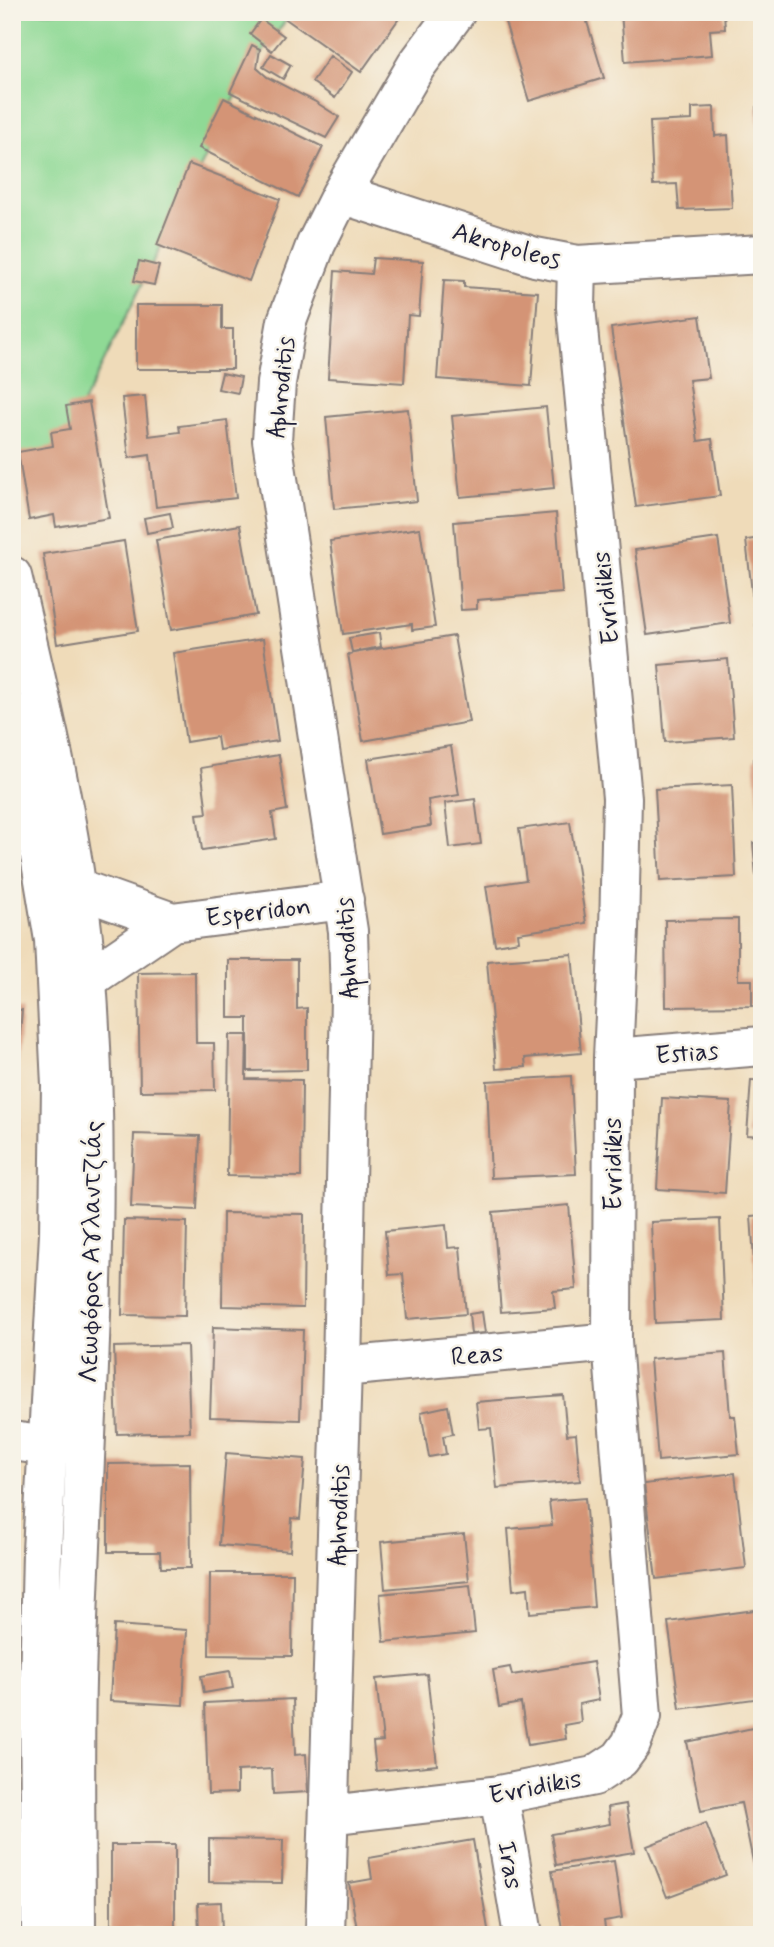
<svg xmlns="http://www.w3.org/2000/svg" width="774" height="1947" font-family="Mynerve,sans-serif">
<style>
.green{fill:#8fd995;stroke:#587e68;stroke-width:2}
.building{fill:#d49476}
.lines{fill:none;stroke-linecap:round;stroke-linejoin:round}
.minor-casing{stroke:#887e7a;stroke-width:42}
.major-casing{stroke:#887e7a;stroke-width:42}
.minor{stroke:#fff;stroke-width:38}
.major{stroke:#fff;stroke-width:38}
.labels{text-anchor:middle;stroke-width:5;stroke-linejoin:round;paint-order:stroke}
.street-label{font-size:26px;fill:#22223b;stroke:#f7f3e8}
</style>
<rect width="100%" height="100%" fill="#f7f3e8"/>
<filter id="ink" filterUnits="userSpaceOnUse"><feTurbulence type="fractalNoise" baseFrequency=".0143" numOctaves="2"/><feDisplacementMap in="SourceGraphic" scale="14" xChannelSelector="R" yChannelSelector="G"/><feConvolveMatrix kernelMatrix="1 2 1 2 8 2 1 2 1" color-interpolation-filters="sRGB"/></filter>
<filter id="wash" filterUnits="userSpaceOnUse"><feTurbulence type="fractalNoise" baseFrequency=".00686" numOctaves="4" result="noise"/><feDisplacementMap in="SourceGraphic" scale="28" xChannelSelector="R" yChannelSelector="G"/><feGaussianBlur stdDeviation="1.57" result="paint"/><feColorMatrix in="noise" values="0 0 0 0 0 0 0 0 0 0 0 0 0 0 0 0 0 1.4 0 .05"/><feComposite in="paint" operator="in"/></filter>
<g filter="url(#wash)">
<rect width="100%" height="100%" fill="#efdbb9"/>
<!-- green -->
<path class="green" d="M12 12H292L247 74 48 474H12Z"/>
<g id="blocks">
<!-- building -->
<path class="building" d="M286 12H393L400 17 361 72 283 17Z
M502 12H584L604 78 529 101Z
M621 12H724L725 29 710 30 712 55 625 62Z
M261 19 284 36 272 51 250 34Z
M252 45 260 49 257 68 267 77 314 101 339 117 326 138 230 92Z
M271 54 291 65 283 79 263 67Z
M330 56 352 72 335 98 312 82Z
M224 98 323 147 298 197 199 148Z
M762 106V148H760L756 107Z
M714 107 715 136 728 135 732 208 679 210 677 184 653 185 650 122 692 120V108Z
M189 164 280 199 249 281 157 245Z
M373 258 423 261 419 316 408 315 404 383 328 378 335 271 371 274Z
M139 261 159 266 154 285 134 281Z
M444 280 464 281V287L538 292 531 386 437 379Z
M136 305H222V329H233V369H136Z
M700 316 709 378 689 380 698 441 712 439 720 496 636 507 611 328Z
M222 373 241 377 238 393 218 389Z
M145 396 149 436 180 432 179 426 227 420 236 498 156 507 150 455 129 458 122 398Z
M89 402 109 518 56 527 54 515 29 520 18 452 53 446 51 432 70 429 66 406Z
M546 407 554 488 460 497 452 416Z
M408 409 417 501 334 509 326 417Z
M170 513 173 528 147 533 144 518Z
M556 513 562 593 477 600V609L461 610 454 522Z
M240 525 256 615 171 630 156 540Z
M420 528 435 627 412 630V624L343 634 330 541Z
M718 538 730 623 647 635 635 550Z
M762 538V635L757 636 746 540Z
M124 541 138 631 57 644 43 554Z
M379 633 381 647 352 652 349 638Z
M454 636 469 722 363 741 348 654Z
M263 639 278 741 219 750 217 737 186 742 173 653Z
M728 659 734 737 665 742 659 665Z
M451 746 459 795 428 800 431 826 380 834 368 759Z
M279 755 287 810 272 813 276 839 202 850 197 814 207 813 201 768Z
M762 758V820H760L754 759Z
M732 785 736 877 660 881 655 789Z
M475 799 481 844 450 848 445 803Z
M570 822 586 923 518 933 519 941 495 945 486 886 526 880 519 829Z
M762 842V874L756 875 753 843Z
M738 919V980H752V1006L666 1007 665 920Z
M572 954 581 1053 525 1058 526 1067 496 1069 487 961Z
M228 960H297V1009L307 1008V1070L248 1071V1018H228Z
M195 972 196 1043H214L215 1090 140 1091 138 973Z
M12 1009 22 1010 17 1067H12Z
M229 1035H247L246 1079 302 1080 301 1177 227 1176Z
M571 1076 576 1174 491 1178 487 1081Z
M751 1080 762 1081V1136L747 1135Z
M662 1098 731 1102 725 1193 657 1189Z
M12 1118 21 1119 14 1167H12Z
M134 1134 200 1136 197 1210 131 1207Z
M569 1205 576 1289 553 1291 555 1308 501 1312 493 1212Z
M223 1213 304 1214 303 1308 222 1306Z
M762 1215V1303L757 1304 751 1216Z
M720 1219 724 1320 655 1323 651 1222Z
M124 1220 187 1222 185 1316 122 1315Z
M446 1225 448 1248 460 1247 466 1314 407 1319 403 1274 389 1275 385 1231Z
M482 1312 485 1333 471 1334 469 1314Z
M213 1327 303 1330 300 1420 210 1417Z
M187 1345 190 1432 117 1434 114 1347Z
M725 1353 730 1416H735L739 1454 658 1461 650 1359Z
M563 1395 567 1435 576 1434 580 1481 497 1488 491 1428 479 1429 476 1402Z
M448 1406 453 1434 443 1436 446 1454 429 1457 421 1412Z
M226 1453 305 1459 300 1519 292 1518 290 1551 219 1545Z
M190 1463 191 1568H161L160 1552H108V1464Z
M735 1473 746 1568 656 1579 644 1484Z
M585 1498 594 1607 530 1613 528 1588 513 1590 508 1529 552 1525 549 1501Z
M464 1534 469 1581 385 1589 381 1542Z
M210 1573H293L292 1656 209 1655Z
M470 1585 475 1633 384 1642 380 1594Z
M762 1609V1698L680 1709 668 1622Z
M114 1625 187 1630 183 1705 110 1701Z
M593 1662 599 1700 579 1704 581 1722 564 1725 566 1739 528 1745 521 1703 499 1707 493 1670 510 1667 512 1675Z
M230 1671 233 1688 204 1693 201 1676Z
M427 1674 437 1765 376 1771 373 1742 383 1741 376 1679Z
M293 1699 295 1755 306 1754 308 1792 273 1794 272 1769 237 1771V1793L208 1794 205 1703Z
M762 1726V1864L754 1866 741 1803 701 1811 687 1742Z
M626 1804 634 1852 556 1865 551 1834 610 1824 608 1807Z
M706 1823 726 1875 667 1897 647 1846Z
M209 1839 283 1840 282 1883 209 1882Z
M473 1840 489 1935H358L349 1883 372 1879 369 1858Z
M111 1845H175V1929H111Z
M614 1861 622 1918 604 1921 606 1935H573L572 1927 562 1929 552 1871Z
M221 1902 222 1932 274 1931V1935H199L198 1903Z"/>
</g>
</g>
<g filter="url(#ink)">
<use href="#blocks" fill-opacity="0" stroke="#887e7a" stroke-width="2"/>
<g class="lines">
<defs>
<path id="minor" d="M341 194 535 257 577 265 762 254
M77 888 172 922
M87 980 172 922 344 900
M613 1058 762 1046
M342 1367 612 1342
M12 1441 48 1446
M499 1795 523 1935
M329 1815 499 1795 594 1776 620 1759 631 1744 642 1716 612 1342 613 1058 619 930 622 798 576 307 577 265
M325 1935 342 1367 350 998 348 931 272 440 276 383 287 321 316 244 341 194 416 66 456 12"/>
<path id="major" d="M12 576C43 707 77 847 87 981 105 1214 82 1448 76 1681 74 1765 76 1850 76 1935
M12 715 36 832 54 940 61 1085 59 1234 42 1551 39 1691 41 1935"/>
</defs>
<!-- minor casing -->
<use href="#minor" class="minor-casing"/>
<!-- major casing -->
<use href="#major" class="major-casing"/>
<!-- minor -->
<use href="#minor" class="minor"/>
<!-- major -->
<use href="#major" class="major"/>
</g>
</g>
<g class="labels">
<!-- street labels -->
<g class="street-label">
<text transform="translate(507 245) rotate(16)" y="9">Akropoleos</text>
<text transform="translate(280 387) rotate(-84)" y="9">Aphroditis</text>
<text transform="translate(605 598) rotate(-96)" y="9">Evridikis</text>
<text transform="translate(258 911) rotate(-7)" y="9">Esperidon</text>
<text transform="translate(346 948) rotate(-93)" y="9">Aphroditis</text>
<text transform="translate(687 1052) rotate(-5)" y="9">Estias</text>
<text transform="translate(612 1164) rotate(-90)" y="9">Evridikis</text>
<text transform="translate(90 1252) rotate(-89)" y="9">Λεωφόρος Αγλαντζιάς</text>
<text transform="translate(477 1354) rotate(-5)" y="9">Reas</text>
<text transform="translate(338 1515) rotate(-88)" y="9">Aphroditis</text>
<text transform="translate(535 1786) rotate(-11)" y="9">Evridikis</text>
<text transform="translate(511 1865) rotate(80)" y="9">Iras</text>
</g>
</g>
<!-- margin -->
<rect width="774" height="1947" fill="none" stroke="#f7f3e8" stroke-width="42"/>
</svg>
